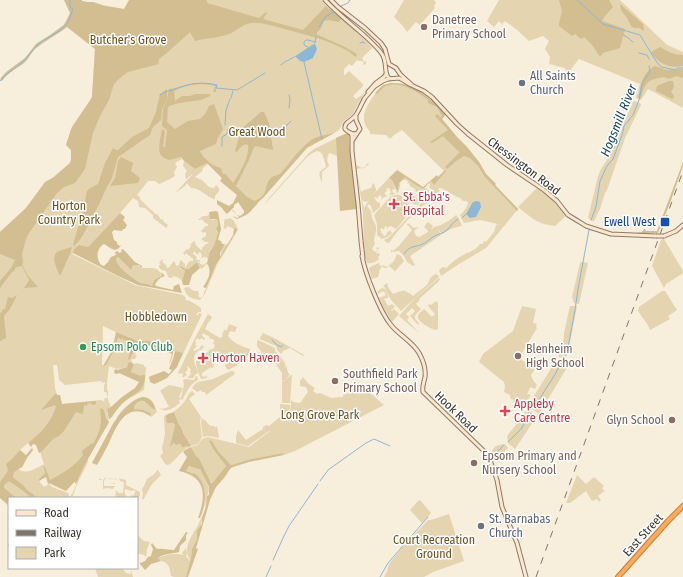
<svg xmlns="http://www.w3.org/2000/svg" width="683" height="577" font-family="'Fira Sans Condensed',sans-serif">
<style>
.green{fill:#e4d4af;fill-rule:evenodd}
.forest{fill:#d2be90}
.water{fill:#8cb7d7}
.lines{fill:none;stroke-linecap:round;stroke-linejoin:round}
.stream{stroke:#8cb7d7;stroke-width:1}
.secondary-casing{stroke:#857d6c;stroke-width:5}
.highway-casing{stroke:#b98147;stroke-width:6}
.secondary{stroke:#ffe6cc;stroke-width:3}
.highway{stroke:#fa5;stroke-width:4}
.rail{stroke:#7c776b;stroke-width:1;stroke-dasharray:7 7;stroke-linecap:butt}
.secondary-bridge-casing{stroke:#857d6c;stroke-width:5;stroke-linecap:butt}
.secondary-bridge{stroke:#ffe6cc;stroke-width:3}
.education-dot{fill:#8d6e63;stroke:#fff;stroke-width:1.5}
.worship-dot{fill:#6b7280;stroke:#fff;stroke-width:1.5}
.health-dot{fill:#e0444e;stroke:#fff;stroke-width:1.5}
.transit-dot{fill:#1a4fb4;stroke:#fff;stroke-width:1.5}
.leisure-dot{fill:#2e9e5b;stroke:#fff;stroke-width:1.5}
.labels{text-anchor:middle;stroke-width:3;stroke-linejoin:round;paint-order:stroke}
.education-label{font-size:12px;fill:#785e54;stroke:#fff;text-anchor:start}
.park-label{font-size:12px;fill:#69531e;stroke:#fff}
.worship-label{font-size:12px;fill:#5b616d;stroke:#fff;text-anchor:start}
.street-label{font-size:12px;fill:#37342c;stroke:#fff}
.health-label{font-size:12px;fill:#be3a42;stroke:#fff;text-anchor:start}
.transit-label{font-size:12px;fill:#164399;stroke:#fff;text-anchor:end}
.leisure-label{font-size:12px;fill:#27864d;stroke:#fff;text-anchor:start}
.water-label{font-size:13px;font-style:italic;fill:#134666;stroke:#fff}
</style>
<rect width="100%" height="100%" fill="#f7eedb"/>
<!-- green -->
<path class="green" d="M78 0 87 2H93L103 5 124 9 131 0H321L325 4 327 7C342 20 360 32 372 48L362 58 364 62 366 61V63L365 65 363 64 364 63 362 61H359L357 60 352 66 349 64 344 69V75H345L349 71 363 84V86L353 96 356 99 362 95 367 88 352 115 344 121 339 130 331 135 311 145 303 151 258 202 256 206 222 178 208 164 203 168 202 172H201L195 177 202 180 209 187 214 188 216 185 219 188V191L215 196V203V199C206 198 202 188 191 188L187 183 185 186 175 193 192 175H191L186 179 185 174 187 171 183 166 184 161 195 169 207 162 181 157 182 159 177 162 175 163 177 167 174 172 175 176 170 179 159 184 155 181H148L137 195 140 197V199L151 210 153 211 155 214H157L160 218V219H162L164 222 168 225 166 228 161 224 159 223 158 221H157L153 218V215L145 208 139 207 138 201 133 198 120 213 86 249 80 252 73 253 72 254 74 255 135 285 183 295 186 298 185 300C190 300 197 305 201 308V312H198L196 315H198L199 313 202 314 181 358 182 353 162 349 143 343H144L142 346 138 345 135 355 137 356 135 359H132L131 360 133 363C122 369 121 371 109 366L107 382V390L108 391V400L111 407 107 409V411L109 422 88 459V462L78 482 72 498H71V494H72L76 486V483L74 482 66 491 50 484 38 445 29 442 20 450 27 457 23 466 18 469C28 475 33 469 43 465L45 473 38 480 44 487 49 484 52 487 68 493 69 495 70 498H9L0 495V232L24 210 37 194 51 179 70 163 71 160V150L66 145 71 129 89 102 92 97 95 49 64 24ZM103 326 137 342 129 361 128 358 133 343 118 338 115 349 104 365H102ZM53 365H57L59 380 65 385 101 381 102 383 105 382V384L104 385V392H106L108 398H105L104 400 105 402 101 400 62 404 60 395H57L55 388Z
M404 0H434L436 3 434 6 435 8 420 25 416 22 407 32 402 25 394 17Z
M499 0H620L667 45 683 52V108L648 89 641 100 636 98 640 84 579 59 567 74 565 68 549 64 550 57 545 49 549 41 543 36 529 41 516 29 505 21 502 24 499 21 494 27 487 21Z
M395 84C415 87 432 99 446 114L442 119 457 137 467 147 479 162 486 174 496 184 495 185 518 209 486 248 459 264 441 276 439 270 443 267 446 268 445 270C450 263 459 257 467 253 473 251 476 249 480 244H483L484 241 486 242 494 232 496 225 498 224 480 220 464 223 460 215C464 211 468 207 468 202L461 200 462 199 455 196 446 190 442 192 441 190 443 191 444 189 439 188 438 190H440L438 193 439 194H436L435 199 440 201 434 200 433 199V200C422 202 395 233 390 242L387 243 384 240 388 238 396 230 432 192V189L429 188 430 185 429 183 431 181 434 184 445 172 402 130 394 135 390 139 386 135 370 134V132C369 130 366 127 365 124 361 114 369 102 375 94 382 88 386 85 395 84Z
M635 101 640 103 641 105 625 138 607 190 605 193 600 209 594 221H592L588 218 598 176 601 169 611 154 617 140 619 137 623 125 633 102Z
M345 134H349L352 172 340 211 338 156 329 153 327 159 329 166 322 172V182C318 174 318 172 326 167 323 153 321 145 307 157L264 205 269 198 309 153 314 149Z
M368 163 369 164 364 168 356 169 361 192 364 190 371 188 373 183 374 184 376 189V191L368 201 365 202 362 200 364 208 371 197 389 178 392 180 396 191 398 190 399 183 405 176 415 184 423 189 424 187 428 190H429V193L428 192 424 196V198L421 201 420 200V199L423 196H420L422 195 419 191 417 192 416 191 414 193V196L418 199 420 197 416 202 417 203 419 201 420 202 417 205 409 202 406 198 408 196 409 197 411 194 413 195 416 190 410 186V185L409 183 407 184 408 182 407 180H403L400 183V187L398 193H397L395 189 392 190 393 193H395V194L390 195 389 194 391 193 390 189 388 188 386 189 387 191 384 193 387 197H384L382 199H381L382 197 380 195 378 197V199L376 197H374L377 202 380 203V207L373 213 371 206 369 204 367 206 371 211 372 218 376 226V231L374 240 375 244 372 249 375 252 378 250 375 247 377 248 378 247 379 248 376 253 378 254V252L380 255 378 257 379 259C376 262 371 264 367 263 364 255 365 249 363 242 365 218 361 192 355 169L357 165C361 168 363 169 366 166V165Z
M538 187 553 200 567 215 555 226C537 224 532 218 518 207Z
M396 195H400L405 200 404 202 405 201 409 204V205L408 204V206L406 205 405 206 406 208 404 209 406 210 407 209 410 211 409 212 410 213H409L406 217 396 229 391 226 388 227 387 230V227L385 226 384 230 382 228 380 229 381 231V232L384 236 387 235 386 234 390 230 392 233 387 237 382 239 377 235V224L374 215 391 196Z
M209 214 210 218 212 220 217 219 218 225 216 230 218 234 214 245 209 252 208 264 206 265 205 263H207L208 260 207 257 205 258V256L204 257 201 258 202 256 201 253 199 252 198 255 194 251 193 254 197 257 196 259 198 260H200V261L198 262V263L200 262V264L204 265V264H205V266L201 269 197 262 189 270 185 269 182 266H180L179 268 185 271 182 281C179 276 175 277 170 275L174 277 171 278 168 277 166 271C162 270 159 270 159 265H160L161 264 159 263 162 259 163 261 162 262 166 265 167 268 170 267V266L174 261 175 262 176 266 179 265V263L181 260 185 264V267H186L187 264 190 261H193V259L186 253 185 255 183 253 187 249 188 250 191 246 190 245 194 241 196 243 195 244 201 250H203L202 248 206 244 209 243 208 242H205L201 239 206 236V233L204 232 203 233 201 231 206 226H208V224L205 223 202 219 200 220H198L203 216H207Z
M456 215 460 221 462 226 453 228 442 234 438 229 441 235 410 256 415 265 413 266 407 262 404 256 399 251 391 252V250L393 251 394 249 395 250 397 247H398L412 230 409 226 407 225 408 223 414 228 419 227 414 231 416 236 419 237 428 232V231L424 227 428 222 433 226 431 229H432L434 227C443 225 449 221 456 215Z
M230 218C234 220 237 225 238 230L216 267 205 294 200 300C192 299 186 297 184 288L188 287 194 291H198L199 295H198L199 297 202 298C206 289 209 279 213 271 215 267 218 263 220 259 221 253 221 247 228 243L226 248 237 229 235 223 233 222 236 227 234 229 227 226 226 229 224 228V222L225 219H228Z
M664 239 683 271V273L666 284 664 288 652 266 661 240Z
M397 254 401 256 404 261 390 277 395 271 389 266 386 268 382 267 380 269 378 277 372 279 369 269C370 266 376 265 380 262L379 264 382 267 383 265 387 267 394 261Z
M117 257H118L130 269H131L133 268V265H138L142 268H151L157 269C159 272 161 272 163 275L160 272 162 276 154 280 152 286C148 285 143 284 140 282 131 278 119 269 116 260Z
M582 262 588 263 579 304 574 303 572 297 580 263Z
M437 273V274L435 275H438L439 277 418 295 401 311C397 306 390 300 387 293 386 290 386 288 383 286L387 283 389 289 393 294C405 290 403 289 413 296L427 285 431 277Z
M439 278 440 279 438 282 419 299 420 300 416 304 421 309C415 315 412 317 419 323L418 325 410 316 415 311 412 308 406 314 409 317 407 320 419 333 399 316 416 297Z
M382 288 385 289 388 297V298H386L384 299 388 306 392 304 395 307 391 310 392 311 394 309 399 314 392 322 384 309 379 298 386 295 384 291 377 294 378 291Z
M662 291H665L677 310 668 316 670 319 650 330 649 327 638 311 639 307Z
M436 301 438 303V329L435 330C431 329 419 322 418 318 417 314 422 311 424 309L432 317 435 314 428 306 429 304 431 305Z
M522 306 536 309 533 323 537 324 536 327 537 328 519 358 535 369 531 375 533 380 537 385 535 389 531 387 530 388 527 394 531 395 522 409 514 403 513 400 510 398V395L504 392 505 386 504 382 479 362 483 354 513 331Z
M570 306H577L568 352 565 360 559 357V355L564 338V333Z
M208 314 212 317 210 321H209L205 329 220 338 223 336 222 335 224 330H227L228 326H231L228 325 229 324 237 327 235 332 230 331 228 336C232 342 242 347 250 349V354L236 366 228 370 225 366 227 363 223 358 213 365 214 367 212 368 211 367 202 373V376L205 377 207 375V378L201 379C198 372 194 361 197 354L200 358 205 356 204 353 209 352 208 351 210 350 209 348 211 350 214 348 215 345 213 343 215 341 213 340V339H211L209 338 210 337 203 333 202 336 205 338 204 340 201 338 200 340 197 338 195 342 198 344 196 343 195 345 197 346 193 350 195 351 197 349 198 350 202 345 204 347C202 350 198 350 196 353 191 358 197 368 198 373L195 375 193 378H187L191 374 190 371 191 370 188 366 187 371 185 372 187 375 184 377H182L183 374 181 373 180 374 178 373 196 336Z
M263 333 276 339 304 355 303 356 290 348 283 351 281 354 277 350V348L276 346 260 339V338Z
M258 340 275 348V351C281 357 287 364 288 373L290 374 285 380 282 381V373L268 353H266L261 356 262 353 257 346V342Z
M560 361 568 366 539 414 531 408 529 404 555 362Z
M137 363 144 365V368L145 366 146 368 144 390 130 398C138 392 145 387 145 375L142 377 131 372 134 364Z
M231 371H233L235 374 225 381H224L223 379 224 382 206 395 205 392H202L201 390 197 392 192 388 195 384 198 382 213 379Z
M291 375H292L290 403H280H282V382L285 380Z
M196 376H197L198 380C190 384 187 391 183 399L182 400 181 399 179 400 180 403C173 408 166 414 160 408H161L163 410 162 409 169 407 160 390H161L169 385 183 388 179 397 181 398 184 385 183 380 185 379 194 380Z
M303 377C306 381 309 385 315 388L313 391 317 394 320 393 331 398 341 397H343V395L349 393 354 388 355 389 362 386 384 405 351 422 295 451 284 455 283 453 251 459 231 465 218 451 212 441 210 440 209 441 213 449 226 466 213 482H210L199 458 196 456 191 447 198 445 202 439 208 437 249 447 270 431H269L248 446 236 443V436L238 430 246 440 263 429V427L266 425 269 426 280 417V404L290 405 289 418H290L291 400 293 402 300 403 308 392 306 387 300 386V381Z
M192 391 195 394 189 399 201 417 200 422 202 437 198 444 191 446 183 433 181 427 179 425 174 412 172 413C176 410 181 406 184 402 188 398 187 394 192 391Z
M140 401C150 400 148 408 156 410V409L157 412 151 417 150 416 151 414 134 409V405Z
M528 411 537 416 515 449 508 443 507 436 515 426 525 412Z
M168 414 167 415V423H173L175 425 171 446 174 443 176 445 180 444 183 448 186 446 189 447C180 451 177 460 168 465 163 464 163 459 160 456L163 453 162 448 165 434 164 417 165 415Z
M202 418 204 420H205L209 425 216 427 217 426 219 438 209 436 203 437 201 423Z
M503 444 506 445 508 448 502 454 503 455 492 460 490 453 496 446Z
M189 466 198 469 200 468 209 488 208 495H207L206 492 207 495 205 508C204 504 205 500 205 495 205 486 200 477 192 473H194L186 471Z
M158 470 161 475 152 484 143 500 142 498 143 494 142 489 144 486 147 479 153 475Z
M577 475 586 484 594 477 604 486 602 488 605 492H603L598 496 601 500 599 502 597 499 592 501 586 491 570 503H566Z
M100 477V479L104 480 105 477 106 478 117 479 118 478 126 480V485L140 492V495L137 502V498H130L131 496 130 495 133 496 136 491 133 490 132 491 125 489 124 491 125 492V495L127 496 125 498H115L116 491H118L117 492 118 493 119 492V493H123C123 488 124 488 124 482L120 481 119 478H118L116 480 115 479H111V480L110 479 106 478 104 481V486H115V484L110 483H115V487H114L113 489 107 488 103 489V480H99Z
M420 500 431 513 422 523 410 510 417 502Z
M205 511 202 518 201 527 197 533V539L192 549 191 561C181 549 192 536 198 525 200 521 202 516 205 511Z
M449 514 464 561 433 572 424 577H384L387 571 389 564 400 550 428 520H431Z
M137 535 144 541 150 542 147 549 146 557 144 555 137 553Z
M186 548 187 556 185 555 191 562 186 577H174L171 576C170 569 169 562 161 561L158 558C166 554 175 553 184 555L182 553Z
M95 568H122L126 573 131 574V570L133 577H98Z"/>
<!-- forest -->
<path class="forest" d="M64 0H82V1L87 2H93L104 6 124 9 129 0H207V3L259 18 266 12 267 13 263 19 303 30 326 6 356 30V32L341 19 339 22 328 20 324 21 321 28 316 34 345 47 357 54 356 57C352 55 350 51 346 50 326 39 303 34 281 28 272 26 261 22 251 23 242 24 237 31 229 34 218 38 206 38 195 41L190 32 168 52 159 59V61L158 62 159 64 128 72 120 78 114 84 109 100 100 116 93 133 85 169 75 183 64 187 57 193 29 233 26 239 22 254 23 263 22 264 28 276 38 287 24 288 29 280 22 266 17 267H16L14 271 12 272 0 288V281L11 268 15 260 0 254V232L26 208 45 182 54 177 70 163 71 160V150L66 145 72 127 89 102 92 97 95 49 67 27C57 35 46 40 36 48 31 52 29 59 24 63 16 69 8 72 2 81L0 79 6 72 25 58 36 44 50 35 65 24 70 13Z
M559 0H609L613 7 605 16 602 21 625 29 620 48 603 53 600 57 592 45 584 37 581 39 575 34 572 36 559 26V23L562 11Z
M620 4 643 24 644 31 639 28H634L631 26 627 18 621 10Z
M660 47C668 52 674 55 683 55V66C670 69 657 63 651 52Z
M655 66 666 70 683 69V78L676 76 669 79C665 77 663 77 659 78 646 80 644 86 641 98H638C642 83 641 74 655 66Z
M669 81H673L674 87 671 92 673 94 674 98 672 99 656 91 657 86Z
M193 83H206L216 85V92H213L215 86C202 83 188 84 176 90L174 91 175 101 182 96H190L195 94H211L210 96 201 100 179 103 169 106 168 108 167 122 175 129 188 121 200 119 205 114 209 106 214 104 223 129 217 140 216 144 200 151C204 159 212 166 221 168L223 174H226L228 177 233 183C239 174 250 157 248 145 243 143 240 148 237 152L235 151 241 129 261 112H264L269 123 273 150 256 146 254 147 249 160 236 186 246 196 254 201C270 196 263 185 271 178 274 175 277 176 280 174 290 163 298 150 310 141 316 136 326 135 334 133L307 148 263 198C252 207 253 214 237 219L232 216 238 218 239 217 232 210H233L237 215 240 216 244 213V211L238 202 234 205V207L227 214 224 211 222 208 217 204V200L229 206 233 203 237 195 220 181 222 178 207 163 195 169 184 161 181 157 169 160C166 159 162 157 161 155 157 151 161 135 162 129L164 130 165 132 163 147H165L167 131 166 129 162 126 163 108 167 100 169 89 177 88Z
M391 83C395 83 400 83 404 84 419 88 436 103 446 114L442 119 457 137 467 147 479 162 486 174 496 184 495 185 518 209 517 211 485 177 478 166 470 158 464 156 456 161 447 169 445 167 460 152 457 150 443 136 432 143 430 142 448 130 435 116 437 114 440 117 442 116 437 107 428 103V100C418 92 400 80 387 86 383 87 380 91 377 94L375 93 383 85Z
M167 89V99L162 109 161 120 153 127 150 135 118 157 112 178 108 185C102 197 83 241 74 246L73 245 81 217 87 191 89 189 98 184 105 163 113 148 116 150H118L132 137 149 128 156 112 160 94Z
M345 134H349V144L357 209 340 211 336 138Z
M121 157 133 163 131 171 140 178 138 183 110 186 115 178 118 161Z
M683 162V166L670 203 658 233H635L642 232 644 229H645L646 231H657Z
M397 170 423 187 437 175 438 177 445 170 446 171 434 185 431 181 423 189 413 183 405 177 399 183 398 190 397 191 392 180 389 178Z
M216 211 218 212 221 229 218 240 221 241 222 244H225L220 253V257L233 235 234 229 236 227 232 220 235 224 237 230 216 265 206 288 203 287C209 278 212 272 207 263L208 260 209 253 214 245 218 233 216 229 218 225 217 219H210L209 212Z
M120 213 125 217 123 220 127 225 125 229H123L122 231 114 230 112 232 114 240 117 242V245L118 244 119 246 121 245C116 255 110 247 104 244 96 249 96 258 101 265L104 266 108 262 111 257 116 255 115 252 118 251 119 253 122 252 121 250 123 249 135 262 142 266V268L139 265H133L132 269H130L118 257H117L116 260C119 269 131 277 139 282 143 284 148 284 152 286L154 280 162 276 161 272 165 276 160 278V279H159L155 284 156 286 173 290 174 286 179 284 182 293 138 285 118 276 73 253 74 249 79 245 88 247Z
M72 247 70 254 60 276C58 270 51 259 56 253 58 251 68 248 72 247Z
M197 262 200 268C197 270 195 273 192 275L189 285H183L182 281 185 271 179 267 181 266 185 269H189Z
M17 295 10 309 4 316 6 338 0 341V313H1L3 309H5L8 297 12 298Z
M116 332 137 341H149L158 344 163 348 173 350V354L170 363 169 364 172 354 138 342 129 361 128 358 133 343 118 338 115 349 106 365 103 366 112 351Z
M175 351 183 353 177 367 167 378 157 383 154 384 150 382 149 377 151 376 164 371 169 374 172 370 169 369 173 359Z
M129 362 134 364 131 372 141 376 142 375H145C146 393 131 394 121 405 117 409 114 414 111 418L109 419 107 409 111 407 122 397 135 388 139 382 119 373 117 374 114 373 115 369 118 370 127 367Z
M56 393 57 395H60L62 404 96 401V404L92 405 91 403 87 404V406L84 405 83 414 76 412 64 431 59 436 53 439 42 451 39 453 36 445 33 444 31 447 28 443C41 433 50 424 56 407L55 405 41 410Z
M142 397C151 397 154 403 156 410 147 408 145 393 134 406V409L143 410 150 413 151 415 150 416C147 414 145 413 142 412 123 407 115 430 109 443 105 451 101 458 97 465L92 463 114 422C116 420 117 418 118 416 124 408 132 400 142 397Z
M100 408 104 410 106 419 109 422 85 464 76 483 74 482 66 491 50 483 48 484 46 477 39 481 38 480 45 473 43 465H44L50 480C62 474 75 466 83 455L82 451 92 443 93 444C101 430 102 424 100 408Z
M174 412 179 425 181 427 183 433 191 446 189 447 186 446 183 448 180 444 176 445 174 443 170 447 175 425 173 423H167L166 416 168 414Z
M210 440 212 441 218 451 231 465 251 459 283 453 284 455 249 462 233 467 230 469 224 478 216 487 210 500 196 548 198 549 188 577H186L191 558 192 549 197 539V531L202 524V518L206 506 207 496 209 495V487L200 469H198L189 466 186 471C189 472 193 473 195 474 209 484 206 505 200 518H198C206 496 207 477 179 471L187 457 183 452 185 450 191 447 196 456 199 458 210 481 211 483 213 482 226 466 213 449 209 441Z
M32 448 33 450 27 458 22 467 14 472 13 477 15 479 23 485 27 490 38 498H32L22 490 9 481 4 485V488L16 498H9V506L0 498V482L6 474 8 470 6 464 12 459 20 450 26 455Z
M186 532 188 533 186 535V540L180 546 179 552C172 554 164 553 158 558L161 561 151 564 145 570 140 564V563L145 561 148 557 151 556 153 549 151 545 152 543 157 549C163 548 168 550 174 550Z"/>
<!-- water -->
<path class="water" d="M315 44 317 49 313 58 304 62 300 61 296 57H294L312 45Z
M477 201 480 202 481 207 476 217 470 218 466 214 473 202Z"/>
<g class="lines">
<!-- stream -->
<path class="stream" d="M577 0 603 24 640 35 656 61 661 67 675 70 678 68H683
M341 6 348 3 350 0
M319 27 325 17 334 12
M623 35 627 37 633 42
M315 43 316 37
M360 43 363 42 365 43
M308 47 304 45V42L306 40H308L315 42
M639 53 647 55 649 59
M287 61 294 57
M304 62 322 139
M281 65 286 61
M0 81 5 76 24 61 39 43 61 30 68 22 73 9 70 7V0
M160 95C163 93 167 91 172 90 187 84 201 81 217 85L216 88 237 90 265 73
M231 98 233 91
M289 108 290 99 289 95
M225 125 226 110 230 99
M279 136 282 135 285 127 291 121
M222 146V137L227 134 228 129
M462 218 466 214
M591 220 596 207 600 181 607 166 613 159 622 135 624 126 633 115 639 100 642 84 645 79 650 72 649 66
M404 254C410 244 417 248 425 243 428 241 430 239 433 237 437 234 443 234 447 230 451 226 453 222 458 219
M272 340 277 345 281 347 283 345
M533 409 554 376 567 353 575 310 578 289 589 230
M508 442 521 429 531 413
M492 457 504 445
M320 481 328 470 366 443 374 439 390 446
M273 560 284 536 289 526 318 484
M266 577 271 566
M380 577 388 563 428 517"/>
<defs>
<path id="secondary" d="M325 0C338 14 353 25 367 38 372 43 378 48 382 54 388 63 383 75 390 79
M331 0 338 7 365 28 381 43 385 49 389 64 396 68 400 74 412 85
M368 92 376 83 384 77 386 74
M364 99 374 87 383 81 388 79 399 78 401 79 409 84 424 91 432 97 457 124 468 134 507 165 544 190 557 201 568 215 578 221 586 226 611 234 656 236
M351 133 352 136V151L358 204 361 241 363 258
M357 133C353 135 348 132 345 129 344 122 350 122 355 116 359 111 361 104 365 98
M352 141 360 129 356 120V115
M664 236 676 231 683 225
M362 256C365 273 380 312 391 325 399 335 413 342 419 353 423 360 426 369 425 377 424 382 422 386 423 392L487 454 490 460 497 480 502 507 517 543 526 577"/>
<path id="highway" d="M618 577 668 521 683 506"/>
</defs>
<!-- secondary casing -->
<use href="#secondary" class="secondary-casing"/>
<!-- highway casing -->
<use href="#highway" class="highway-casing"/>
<!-- secondary -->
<use href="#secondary" class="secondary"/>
<!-- highway -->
<use href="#highway" class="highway"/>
<!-- rail -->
<path class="rail" d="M536 577 683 171"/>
<defs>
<path id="secondary-bridge" d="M656 236H664"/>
</defs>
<!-- secondary-bridge casing -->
<use href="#secondary-bridge" class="secondary-bridge-casing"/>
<!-- secondary-bridge -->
<use href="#secondary-bridge" class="secondary-bridge"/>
</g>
<!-- markers -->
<g class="education-dot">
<circle cx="424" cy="27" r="4"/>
<circle cx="518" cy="356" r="4"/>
<circle cx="335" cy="381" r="4"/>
<circle cx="672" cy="420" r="4"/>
<circle cx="474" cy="463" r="4"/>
</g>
<g class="worship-dot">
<circle cx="522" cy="83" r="4"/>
<circle cx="481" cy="526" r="4"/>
</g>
<g class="health-dot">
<path d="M392 198h4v4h4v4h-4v4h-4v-4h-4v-4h4z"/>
<path d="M201 352h4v4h4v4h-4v4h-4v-4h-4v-4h4z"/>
<path d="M503 405h4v4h4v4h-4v4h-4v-4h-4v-4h4z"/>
</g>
<rect class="transit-dot" x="660" y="217" width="10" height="10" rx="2"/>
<circle class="leisure-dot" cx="83" cy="347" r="4"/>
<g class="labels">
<!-- education labels -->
<g class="education-label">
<text x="432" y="24">Danetree<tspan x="432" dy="14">Primary School</tspan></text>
<text x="526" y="353">Blenheim<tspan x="526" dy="14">High School</tspan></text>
<text x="343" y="378">Southfield Park<tspan x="343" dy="14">Primary School</tspan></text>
<text x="664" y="424" text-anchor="end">Glyn School</text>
<text x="482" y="460">Epsom Primary and<tspan x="482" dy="14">Nursery School</tspan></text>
</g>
<!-- park labels -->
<g class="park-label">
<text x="128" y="44">Butcher's Grove</text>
<text x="257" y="136">Great Wood</text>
<text x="69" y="210">Horton<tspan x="69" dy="14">Country Park</tspan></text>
<text x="156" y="321">Hobbledown</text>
<text x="320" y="419">Long Grove Park</text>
<text x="434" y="544">Court Recreation<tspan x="434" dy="14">Ground</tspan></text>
</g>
<!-- worship labels -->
<g class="worship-label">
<text x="530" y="80">All Saints<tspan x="530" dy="14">Church</tspan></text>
<text x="489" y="523">St. Barnabas<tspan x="489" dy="14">Church</tspan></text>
</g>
<!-- street labels -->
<g class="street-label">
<text transform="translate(524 166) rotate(37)" y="4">Chessington Road</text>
<text transform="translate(456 412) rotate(44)" y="4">Hook Road</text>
<text transform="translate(643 535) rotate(-48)" y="4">East Street</text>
</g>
<!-- health labels -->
<g class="health-label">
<text x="403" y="201">St. Ebba's<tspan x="403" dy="14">Hospital</tspan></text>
<text x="212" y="362">Horton Haven</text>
<text x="514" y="408">Appleby<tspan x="514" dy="14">Care Centre</tspan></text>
</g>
<!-- transit labels -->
<g class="transit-label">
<text x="656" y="226">Ewell West</text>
</g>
<!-- leisure labels -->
<g class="leisure-label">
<text x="91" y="351">Epsom Polo Club</text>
</g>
<!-- water labels -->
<g class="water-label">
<text transform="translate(618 120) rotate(-68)" y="5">Hogsmill River</text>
</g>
</g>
<!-- legend -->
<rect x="8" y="497" width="130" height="72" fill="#ffffff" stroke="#afaeab"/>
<rect x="16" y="510" width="20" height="6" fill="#ffe6cc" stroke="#afaeab"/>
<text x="44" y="517" font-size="12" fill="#37342c">Road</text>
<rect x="16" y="530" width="20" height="6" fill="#7c776b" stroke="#afaeab"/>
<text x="44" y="537" font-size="12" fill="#37342c">Railway</text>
<rect x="16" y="547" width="20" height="12" fill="#e4d4af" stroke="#afaeab"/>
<text x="44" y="557" font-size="12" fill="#37342c">Park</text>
</svg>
